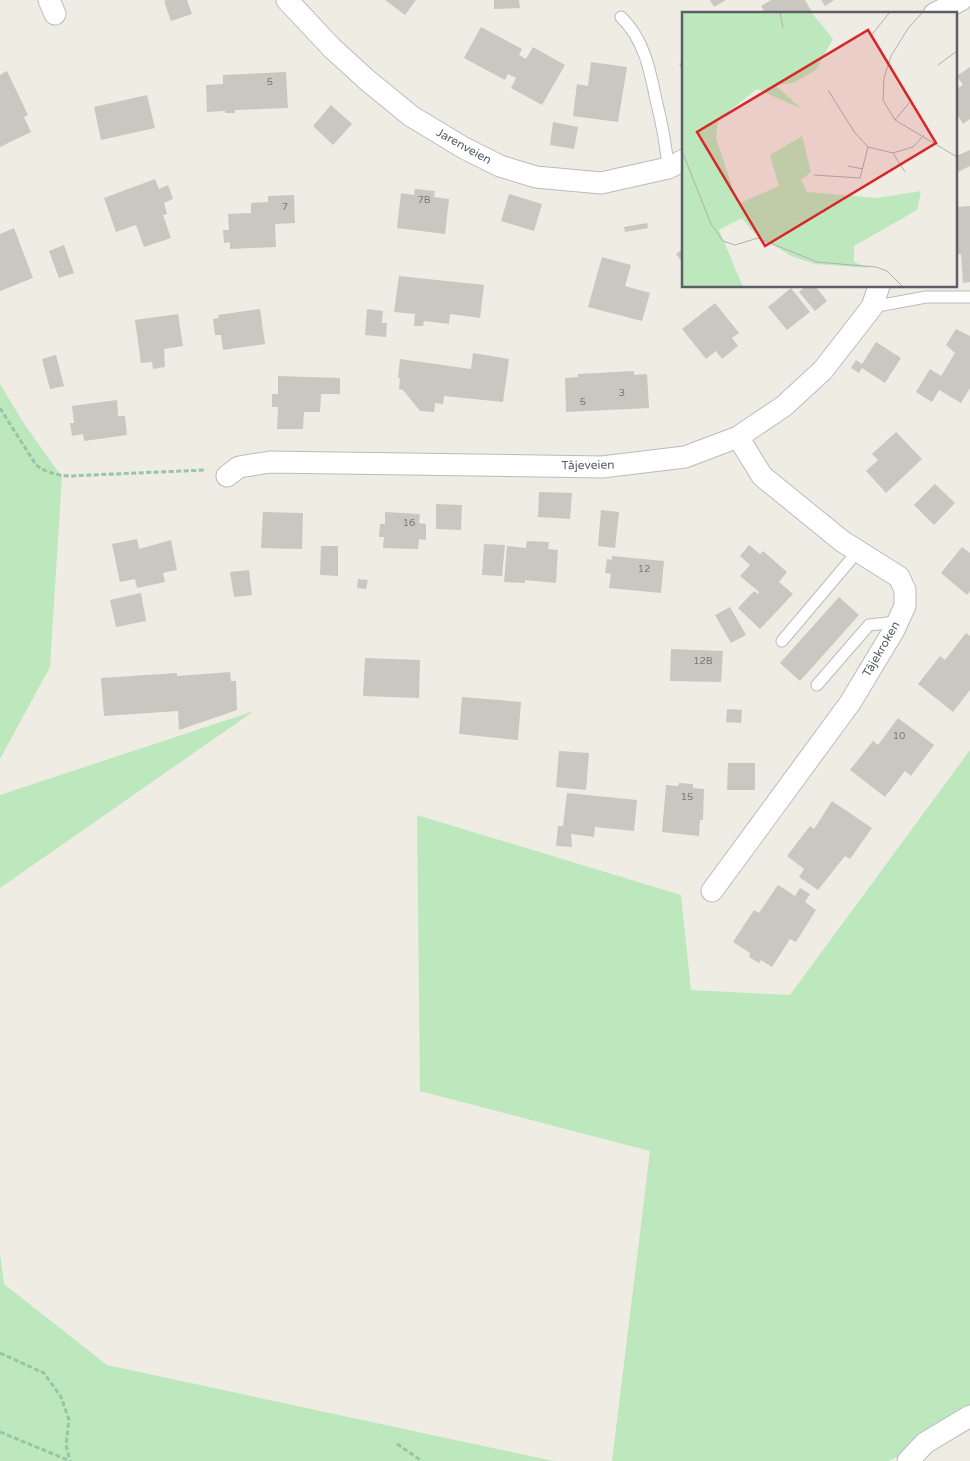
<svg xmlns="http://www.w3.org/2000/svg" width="970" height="1461" font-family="'Varela Round',sans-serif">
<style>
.green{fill:#bde8be}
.building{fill:#cac6c0}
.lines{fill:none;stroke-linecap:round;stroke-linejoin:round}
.lane-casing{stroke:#b8bbc0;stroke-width:13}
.street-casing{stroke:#b8bbc0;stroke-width:23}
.path{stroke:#95c7a4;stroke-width:3;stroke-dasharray:5 2.5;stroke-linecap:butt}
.lane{stroke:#fff;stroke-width:11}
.street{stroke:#fff;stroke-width:21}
.labels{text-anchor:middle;stroke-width:4.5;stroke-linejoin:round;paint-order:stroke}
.number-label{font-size:10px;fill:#77797c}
.street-label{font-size:12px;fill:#5b5f65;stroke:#fff}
.inset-road{fill:none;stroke:#b0b0ad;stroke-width:1}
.view{fill:#d62828;fill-opacity:0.15;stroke:#d62828;stroke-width:2.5}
.inset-edge{fill:none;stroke:#5b5f65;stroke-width:2.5}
</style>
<rect width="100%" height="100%" fill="#efece3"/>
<!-- green -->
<path class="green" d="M0 384 25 425 62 477 50 667 0 759Z
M254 711 0 888V795Z
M970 750V1419L889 1461H612L650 1151 420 1091 417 815 681 895 691 990 790 995Z
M0 1253 4 1284 107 1365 553 1461H0Z"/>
<!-- building -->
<path class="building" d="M167 0H187L192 14 171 21 164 1Z
M385 0H416L405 15Z
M494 0H519L520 8 494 9Z
M710 0H726L714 7Z
M771 0H805L813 14H766L761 6Z
M821 0H834L825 6Z
M481 27 522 49 519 55 526 59 533 47 565 65 542 105 511 88 516 78 508 74 505 80 464 58Z
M684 61V73L679 64Z
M591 62 627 67 618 122 573 116 577 84 588 86Z
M970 67V119L963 124 956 113V89L963 85 957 76Z
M7 71 28 115 24 117 31 132 0 147V75Z
M286 72 288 108 235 110V113H225V111L207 112 206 85 223 84V75Z
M147 95 155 128 101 140 94 107Z
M331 105 352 124 333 145 313 126Z
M553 122 578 127 574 149 550 145Z
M970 150V166L958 172 956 156Z
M155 179 159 189 168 185 173 199 164 203 167 214 163 215 171 238 144 247 136 225 116 232 104 198Z
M415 189 435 191 434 197 449 199 445 234 397 228 401 193 414 195Z
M509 194 542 204 534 231 501 221Z
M294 195 295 223 275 224 276 247 230 249V242L224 243 223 230H229L228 214 251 213V203L268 202V196Z
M970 206V282L963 283 961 254H956V207Z
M647 223 648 228 625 232 624 227Z
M14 228 33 278 0 291V234Z
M64 245 74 273 59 278 49 251Z
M684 248V264L676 254Z
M602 257 631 265 625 286 650 293 642 321 588 307Z
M399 276 484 285 480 318 450 314 449 324 424 321 423 326H414L415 314 394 312Z
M806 286H815L827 301 815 311 799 292Z
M791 288 810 312 787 330 768 307Z
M715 303 739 333 732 338 738 346 722 359 716 351 706 359 682 329Z
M260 309 265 344 223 350 221 335H215L213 319 219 318 218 315Z
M367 309 383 311 382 323H387L386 337 365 335Z
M178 314 183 346 164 349 165 367 153 369 152 362 141 363 135 320Z
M956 329 970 336V388L961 403 939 390 932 402 916 392 930 369 941 376 955 353 946 345Z
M876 342 901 358 885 383 862 368 859 373 851 368 856 360 862 364Z
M473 353 509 359 503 402 444 396 443 404 435 403 434 412 420 411 403 390 399 389 400 378H398L400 359 471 369Z
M56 355 64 386 50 389 42 359Z
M634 371V375L647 374 649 408 566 412 565 378 578 377V374Z
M278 376 340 378V394H321L320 412H304L303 429H277L278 407H272V394H278Z
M117 400 118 416H125L127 435 84 441 83 434 72 436 70 423H74L72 406Z
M896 432 922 459 886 493 866 471 878 460 872 454Z
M935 484 955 503 934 525 914 505Z
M539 492 572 493 570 519 538 517Z
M436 504 462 505 461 530 436 529Z
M601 510 619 512 615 548 598 546Z
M263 512 303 513 302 549 261 548Z
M385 512 420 514 419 523 426 524V540L419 539 418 549 383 548 384 537H379L380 524H385Z
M137 539 139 549 171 540 177 570 163 573 165 582 137 588 135 579 120 582 112 544Z
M527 541 549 542 548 549 558 550 556 583 525 580V583L504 582 507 546 526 548Z
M484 544 505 545 502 576 482 575Z
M749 545 760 554 763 551 787 572 779 582 793 594 760 629 738 608 754 591 758 594 759 592 740 576 750 565 740 556Z
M321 546H338V576L320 575Z
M962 547 970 553V591L967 595 941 573Z
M612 556 664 561 661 593 609 588 611 574 605 573 607 559 612 560Z
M249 570 252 595 234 597 230 572Z
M358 579 368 580 366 589 357 588Z
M141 593 146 621 116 627 110 600Z
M839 597 859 615 800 681 780 663Z
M730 607 746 635 731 643 715 615Z
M966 633 970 636V690L953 712 918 684 940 656 945 660Z
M671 649 723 651 721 682 670 681Z
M365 658 420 660 419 698 363 696Z
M230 672 231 681H236L237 710 179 730 178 711 104 716 101 678 177 673V676Z
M462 697 521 702 518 740 459 734Z
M727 709 742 710 741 723 726 722Z
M898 718 934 745 911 776 905 771 885 797 850 770 873 741 878 745Z
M559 751 589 753 586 790 556 787Z
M728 763H755V790H727Z
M679 783 693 784V788L704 789 703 820H700L699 836 662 832 666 785 678 786Z
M567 793 637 800 634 831 595 827 594 837 571 834 572 847 556 846 558 826H563Z
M832 801 872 828 850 859 845 856 818 890 799 877 804 869 787 856 810 826 814 829Z
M778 885 795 896 800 888 810 894 805 902 816 910 796 942 790 939 772 967 761 960 759 963 749 957 750 953 733 942 754 910 759 913Z"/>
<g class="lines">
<defs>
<path id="lane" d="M621 17C644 39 650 70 656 100 662 123 666 145 668 168
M872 307 926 297H970
M782 641 858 551
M817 685 869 625 897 622"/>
<path id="street" d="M49 0 55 14
M287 0 332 48 367 80 411 116 464 148 500 166 536 177 601 183 668 168 684 160
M934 14 961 0
M227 476 239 467 270 462 602 467 685 457 738 437 784 406 823 370 872 307 879 286
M712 891 850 703 894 630 905 606V590L899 577 842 541 762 476 738 437
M908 1461 925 1443 970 1416"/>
</defs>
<!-- lane casing -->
<use href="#lane" class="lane-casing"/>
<!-- street casing -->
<use href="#street" class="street-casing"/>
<!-- path -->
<path class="path" d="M0 408 36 465C47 473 56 475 69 476L205 470
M0 1353 44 1373 61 1397 69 1420 66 1445 70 1461
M0 1432 70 1461
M397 1444 422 1461"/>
<!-- lane -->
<use href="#lane" class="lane"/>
<!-- street -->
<use href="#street" class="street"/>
</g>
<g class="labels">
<!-- number labels -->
<g class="number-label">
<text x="270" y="85">5</text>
<text x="424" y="203">7B</text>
<text x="285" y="210">7</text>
<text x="622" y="396">3</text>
<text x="583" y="405">5</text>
<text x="409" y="526">16</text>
<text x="644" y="572">12</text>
<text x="703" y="664">12B</text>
<text x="899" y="739">10</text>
<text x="687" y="800">15</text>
</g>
<!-- street labels -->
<g class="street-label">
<text transform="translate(464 146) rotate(29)" y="4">Jarenveien</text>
<text transform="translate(588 465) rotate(-1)" y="4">Tåjeveien</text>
<text transform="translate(881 649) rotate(-60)" y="4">Tåjekroken</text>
</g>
</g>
<!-- overview -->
<g transform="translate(682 12)">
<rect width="275" height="275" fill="#efece3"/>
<path d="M0 0H129L147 22 151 27 134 58 111 71 93 73 120 97 75 77 36 108 34 126 56 192 97 174 88 143 120 124 129 160 119 168 125 180 195 186 239 179 235 198 172 234V250L187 256 133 252 109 244 72 221 60 206 37 218 61 275H0Z" fill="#bde8be"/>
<path class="inset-road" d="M98 0 101 16M241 0 227 15 209 44 202 66 201 88 213 108 275 145M188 25 208 0M256 53 275 39M146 78 173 121 186 135 211 141 231 135 242 123M213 108 227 91M0 139 29 212 41 229 53 233 76 226 135 250 194 255 205 259 221 275M211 141 223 160M166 154 181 157M132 163 178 166 186 135"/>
<path class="view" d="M186 18 254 131 83 234 15 120Z"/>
<rect width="275" height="275" class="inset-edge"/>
</g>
</svg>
